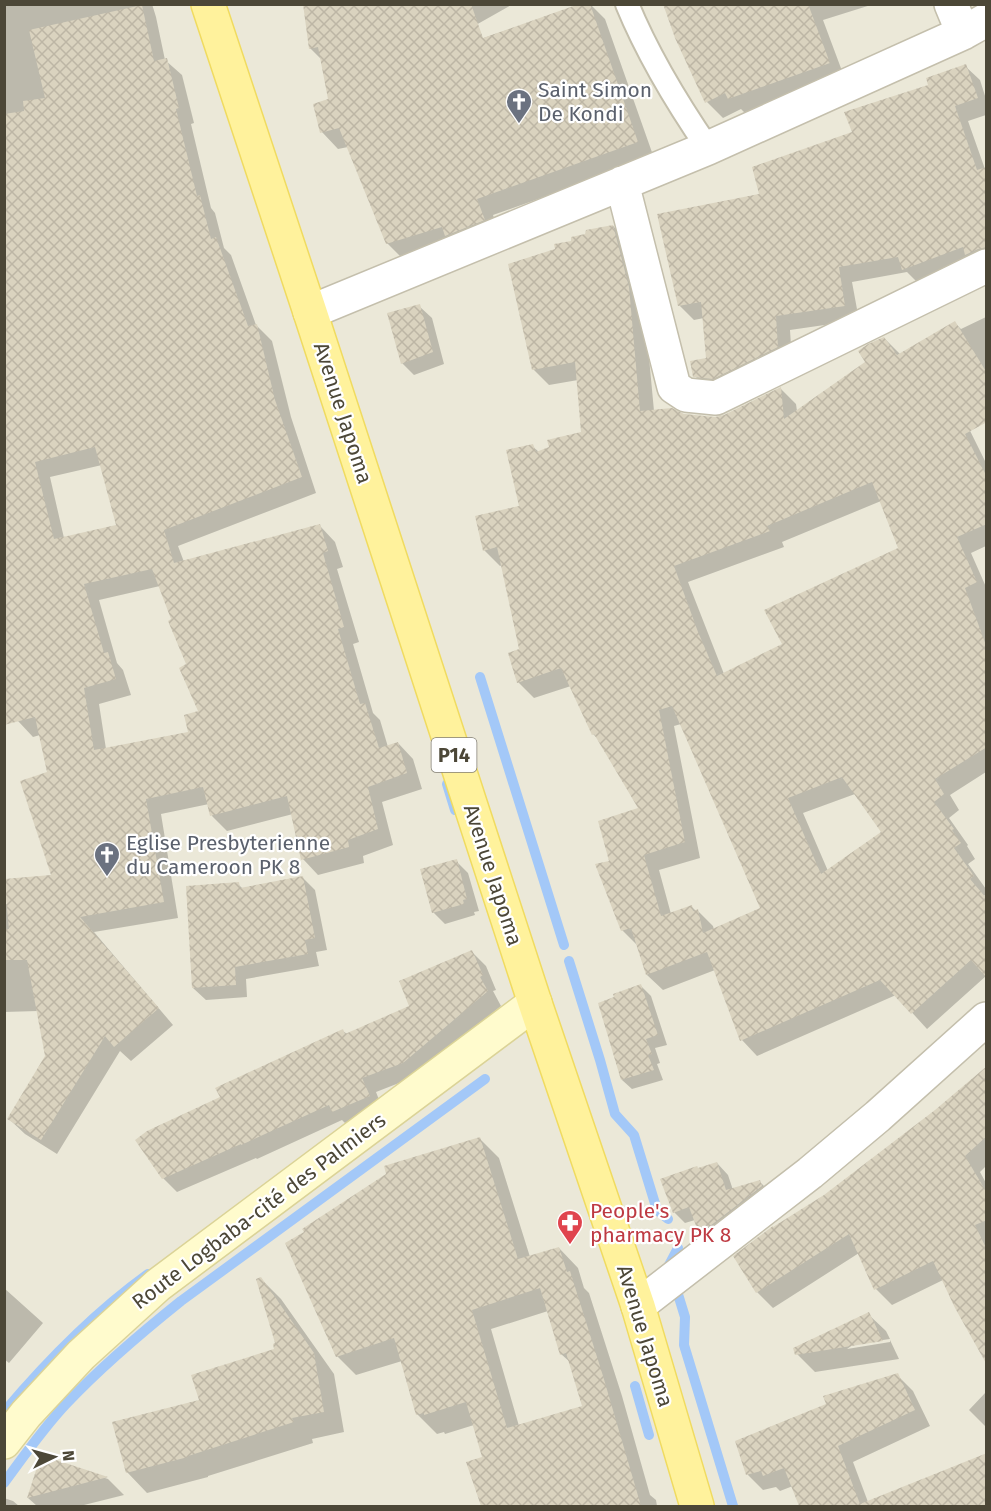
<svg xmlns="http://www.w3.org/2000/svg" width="991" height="1511" font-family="'Fira Sans',sans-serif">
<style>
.residential{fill:#ebe8d8}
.shadow{fill:#0003;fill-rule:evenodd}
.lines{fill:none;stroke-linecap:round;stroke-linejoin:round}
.stream{stroke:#a3c8f8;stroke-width:10}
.building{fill:url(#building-cross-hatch);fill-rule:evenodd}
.lane-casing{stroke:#c4bfac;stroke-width:26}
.street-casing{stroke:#c4bfac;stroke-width:36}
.secondary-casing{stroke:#dbd397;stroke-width:36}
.primary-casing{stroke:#f0db60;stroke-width:36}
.lane{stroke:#fff;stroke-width:22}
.street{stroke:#fff;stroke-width:33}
.secondary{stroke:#fffbcd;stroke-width:33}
.primary{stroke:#fff29c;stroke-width:33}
.labels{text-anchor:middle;stroke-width:4.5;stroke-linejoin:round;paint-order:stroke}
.shield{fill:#fff;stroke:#827e73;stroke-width:1.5}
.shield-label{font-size:20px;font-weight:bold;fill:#4c4737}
.worship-label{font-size:21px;fill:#5b616d;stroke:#fff;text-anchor:start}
.street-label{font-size:21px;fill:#4c4737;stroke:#fff}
.health-label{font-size:21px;fill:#be3a42;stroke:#fff;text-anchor:start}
</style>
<defs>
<pattern id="building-cross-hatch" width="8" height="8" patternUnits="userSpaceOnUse" patternTransform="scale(1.5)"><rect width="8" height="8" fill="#dad3bf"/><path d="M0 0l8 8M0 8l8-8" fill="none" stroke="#bdb6a5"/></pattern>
</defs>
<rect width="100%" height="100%" fill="#f7f5eb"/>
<!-- residential -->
<path class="residential" d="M5 5H986V1506H5Z"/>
<!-- shadow -->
<path class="shadow" d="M4 4H152L156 17 165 60 182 75 194 123 191 124 211 208 215 213 224 248 231 255 256 325 272 341 291 417 316 493 178 546 184 562 320 526 335 542 343 567 337 569 359 642 353 644 373 713 380 720 388 747 398 743 413 759 422 789 382 802 393 845 363 856 364 863 318 875 303 859 293 814 227 831 212 816 209 804 161 814 178 918 94 932 173 1025 131 1061 120 1051 57 1154 25 1134 9 1119 47 1056 38 1011 4 1012V904H7L53 876 49 773 40 735 33 737 18 721 4 606ZM102 465 118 526 64 538 50 477ZM160 586 173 620 188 665 201 712 190 733 106 749 99 704 131 695 123 670 117 663 99 600Z
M304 4H513L405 65 583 4H590L605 19 654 158 493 215 501 237 404 260 387 243 348 147 338 149 322 132 330 100 322 60 310 48Z
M665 4H874L823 20 845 79 746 114 741 109 723 118 707 102Z
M965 66 980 80 986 99V115L968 121 986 172V266L918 283 907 272 852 282 859 320 790 330 792 361 710 391 695 376 707 359 704 318 694 320 679 305 761 195 854 133 930 86Z
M613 226 629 242 644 304 654 411 715 418 725 416 781 389 796 404 797 411 867 363 884 338 901 355 935 360 986 463V546L971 553 986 587V772L950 795 959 810 949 818 968 845 967 846 975 859 968 864 986 889V894L984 896 986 898V976L927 1029 896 995 757 1056 742 1040 715 970 663 990 647 975 638 946 622 930 611 862 640 809 601 742 593 734 571 686 534 698 518 682 521 650 502 565 500 566 484 550 521 507 532 446 539 452 582 434 578 380 549 385 533 369 557 250 573 242ZM881 501 900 549 784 645 724 674 688 582 784 547 782 542ZM681 724 762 909 714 930 713 926 698 911H696L691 906 671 914 659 870 700 858 674 726ZM855 794 883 833 828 871 803 813Z
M419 306 432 318 444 364 414 375 402 363Z
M986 317V405L955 323 961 329Z
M456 861 468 873 479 911 474 912 475 915 445 924 433 912Z
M303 878 315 890 327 950 316 952 319 966 246 979 247 997 206 1000 193 988 238 884 243 889Z
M472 952 486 966 496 990 493 991 501 1006 417 1076 376 1092 383 1110 348 1126 342 1120 257 1159 256 1158 177 1192 163 1178 222 1098 343 1031 347 1034 411 1007Z
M641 986 651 996 667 1045 655 1048 660 1063 657 1064 663 1080 632 1089 622 1080Z
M986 1068V1166L980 1172 986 1183V1362L943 1280 892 1305 876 1289 859 1253 773 1308 757 1292 824 1196 936 1111Z
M480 1139 499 1158 530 1257 559 1248 578 1268 584 1288 589 1293 622 1396 650 1495 656 1500 657 1506H482L468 1463 484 1458 474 1425 445 1434 444 1432 437 1434 417 1414 402 1361 356 1375 337 1356ZM548 1311 561 1354 571 1363 584 1407 519 1426 491 1329Z
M717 1163 728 1175 733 1190 760 1182 771 1193 710 1241 699 1230 695 1220 685 1223 674 1212 699 1170Z
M260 1278 281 1299 334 1374 344 1432 312 1439 313 1443 208 1476V1477L147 1493 127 1472 201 1401 276 1350 277 1344Z
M4 1288 43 1323 9 1363 4 1359Z
M868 1314 886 1331 890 1339 854 1344 847 1349 890 1342V1340L899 1359 815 1372 797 1354Z
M897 1375 913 1391 930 1426 853 1462 868 1502 986 1455V1506H800L793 1486 780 1491 776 1487 763 1490 747 1474Z
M986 1392V1427L969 1410Z
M42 1457 108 1479 124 1495 80 1506H37L28 1498Z
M4 1498 13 1501 19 1506H4Z"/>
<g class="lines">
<!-- stream -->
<path class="stream" d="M480 677 564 945
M447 784 455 810
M569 961 600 1060 615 1114 634 1135 657 1210 668 1219
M678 1248 669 1265 685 1317 684 1345 733 1506
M635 1386 649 1435
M4 1412C47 1361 94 1313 148 1274
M4 1483C24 1456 44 1427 67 1403 102 1366 141 1333 181 1301L485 1079"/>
</g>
<!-- building -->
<path class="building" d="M303 4H471L483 38 579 4H590L638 142 477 199 485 220 445 236 442 227 386 244 339 128 320 133 313 104 328 99 318 47 309 49Z
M663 4H808L830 63 728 99 725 93 705 103 675 38Z
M142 5 154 61 167 58 179 108 176 109 197 196 200 195 211 239 216 237 248 326 257 324 275 400 302 477 164 530 174 563 320 524 328 551 323 553 344 627 338 629 360 704 365 703 379 748 398 742 407 773 368 787 378 829 348 840 349 847 301 860 287 796 210 816 203 787 146 799 164 902 80 917 159 1008 114 1047 105 1036 41 1140 7 1119 45 1056 27 960H4V929H9L4 879 51 875 20 781 47 772 35 717 4 725V114L24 111 23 101 45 98 29 30ZM95 447 116 525 54 539 35 462ZM152 569 171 619 168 621 186 664 179 668 198 711 184 715 188 732 94 750 84 688 116 679 108 652 104 653 84 584Z
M966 64 978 98 955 106 977 170 987 167V247L978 249 965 255 963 247 902 270 898 257 839 267 845 306 776 316 778 347 713 379 693 377 690 361 706 358 701 302 678 306 657 214 759 194 752 167 852 132 844 112 928 85 926 78Z
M613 225 629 287 640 411 672 408 684 414 715 417 724 415 781 387 784 419 865 362 858 351 868 344 884 337 897 355 955 321 987 373V422L965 434 987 477V524L957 537 977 582 965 588 987 648V747L935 779 944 794 934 802 954 829 952 830 961 843 954 848 974 876 970 879 987 899V978L971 960 911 1014 880 980 740 1041 707 952 646 975 631 928 621 931 595 864 609 861 598 821 638 808 594 734 592 735 561 668 517 683 508 653 519 649 497 547 483 551 475 516 519 506 506 450 533 444 536 452 549 447 547 440 581 432 575 362 532 370 508 264 555 249 554 244 571 241V237L585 234 586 230ZM872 482 898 548 764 610 782 644 717 676 698 632 674 566 770 531 767 526ZM672 706 760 908 703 933 698 909 693 911 692 905 661 916 644 855 685 842 659 710ZM842 777 881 832 821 874 788 798Z
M420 304 433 352 401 364 387 313Z
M457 859 467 899 463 900 464 904 432 913 420 869Z
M303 876 315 938 305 940 308 954 235 967 236 985 192 988 186 886 239 882 240 888Z
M472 950 483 975 480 977 488 991 403 1063 362 1078 370 1096 332 1112 329 1105 241 1145V1144L162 1179 135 1140 147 1131 220 1097 215 1088 343 1029 345 1034 409 1006 399 981Z
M641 984 658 1035 646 1039 652 1054 648 1055 654 1070 621 1080 598 1003 614 997 613 994Z
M987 1066V1136L965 1156 987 1193V1220L975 1225 987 1250V1365L955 1308 933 1261 874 1290 849 1234 756 1293 733 1256 773 1226V1227L824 1195 935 1110Z
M480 1137 518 1259 559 1247 567 1272 570 1271 603 1376 641 1506H481L466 1462 482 1457 466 1402 424 1415V1413L416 1415 394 1338 336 1357 285 1243 304 1232 302 1229 386 1174 384 1166ZM540 1288 560 1355 566 1353 582 1406 507 1428 472 1310Z
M717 1162 726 1190 760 1180 762 1186 710 1226 698 1231 689 1207 673 1213 660 1179 697 1166 698 1168Z
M261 1277 314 1353 324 1412 292 1418 294 1422 188 1456V1457L126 1473 112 1422 199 1400 191 1375 274 1349 273 1344 275 1343 256 1279Z
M869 1312 883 1341 795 1355 793 1348Z
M898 1373 915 1410 838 1446 860 1504 987 1453V1506H799L784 1468 763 1476 761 1471 746 1475 735 1441 826 1404 823 1396Z
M41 1455 108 1477 27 1498Z"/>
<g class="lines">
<defs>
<path id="lane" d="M627 4C648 55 677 103 708 148"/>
<path id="street" d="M951 4 963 33
M622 183 674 387 686 395 716 398 986 266
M310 312 708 148 963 33 986 20
M638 1306 810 1173 878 1116 986 1019"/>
<path id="secondary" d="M4 1442 26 1414 81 1355 158 1285 535 1003"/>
<path id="primary" d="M208 4 310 312 535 1003 638 1306 697 1506"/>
</defs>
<!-- lane casing -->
<use href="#lane" class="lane-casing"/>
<!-- street casing -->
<use href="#street" class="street-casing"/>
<!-- secondary casing -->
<use href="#secondary" class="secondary-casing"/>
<!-- primary casing -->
<use href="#primary" class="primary-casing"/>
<!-- lane -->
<use href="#lane" class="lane"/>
<!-- street -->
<use href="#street" class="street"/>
<!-- secondary -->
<use href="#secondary" class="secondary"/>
<!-- primary -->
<use href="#primary" class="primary"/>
</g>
<!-- icons -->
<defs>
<symbol id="church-pin" viewBox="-11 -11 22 30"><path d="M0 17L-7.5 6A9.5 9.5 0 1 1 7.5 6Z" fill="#6b7280" stroke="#fff"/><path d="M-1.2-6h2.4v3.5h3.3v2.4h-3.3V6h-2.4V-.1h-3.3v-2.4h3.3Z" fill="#fff"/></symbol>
<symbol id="pharmacy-pin" viewBox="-11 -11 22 30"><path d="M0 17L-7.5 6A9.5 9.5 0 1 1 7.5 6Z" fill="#e0444e" stroke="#fff"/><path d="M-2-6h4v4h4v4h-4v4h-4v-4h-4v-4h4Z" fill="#fff"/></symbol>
</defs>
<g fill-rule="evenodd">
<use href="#church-pin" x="504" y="87" width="30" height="40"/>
<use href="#church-pin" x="92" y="840" width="30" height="40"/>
<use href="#pharmacy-pin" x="555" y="1208" width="30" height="40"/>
</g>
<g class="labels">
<!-- shield labels -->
<rect class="shield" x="431.5" y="738" width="45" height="34" rx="4.5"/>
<g class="shield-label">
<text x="454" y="762">P14</text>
</g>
<!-- worship labels -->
<g class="worship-label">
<text x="538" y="97">Saint Simon<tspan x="538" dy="24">De Kondi</tspan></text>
<text x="126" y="850">Eglise Presbyterienne<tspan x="126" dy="24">du Cameroon PK 8</tspan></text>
</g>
<!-- street labels -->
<g class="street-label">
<text transform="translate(343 413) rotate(72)" y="7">Avenue Japoma</text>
<text transform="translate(493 875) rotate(72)" y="7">Avenue Japoma</text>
<text transform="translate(259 1211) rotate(-37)" y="7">Route Logbaba-cité des Palmiers</text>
<text transform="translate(645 1336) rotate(73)" y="7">Avenue Japoma</text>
</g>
<!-- health labels -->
<g class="health-label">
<text x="590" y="1218">People's<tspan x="590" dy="24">pharmacy PK 8</tspan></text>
</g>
</g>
<!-- border -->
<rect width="991" height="1511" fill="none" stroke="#4c4737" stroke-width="12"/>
<!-- north arrow -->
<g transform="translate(54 1457) rotate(85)" stroke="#ffffff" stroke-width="4.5" paint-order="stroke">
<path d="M0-4.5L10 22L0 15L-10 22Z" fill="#4c4737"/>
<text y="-9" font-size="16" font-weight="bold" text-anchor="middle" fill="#4c4737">N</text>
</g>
</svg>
